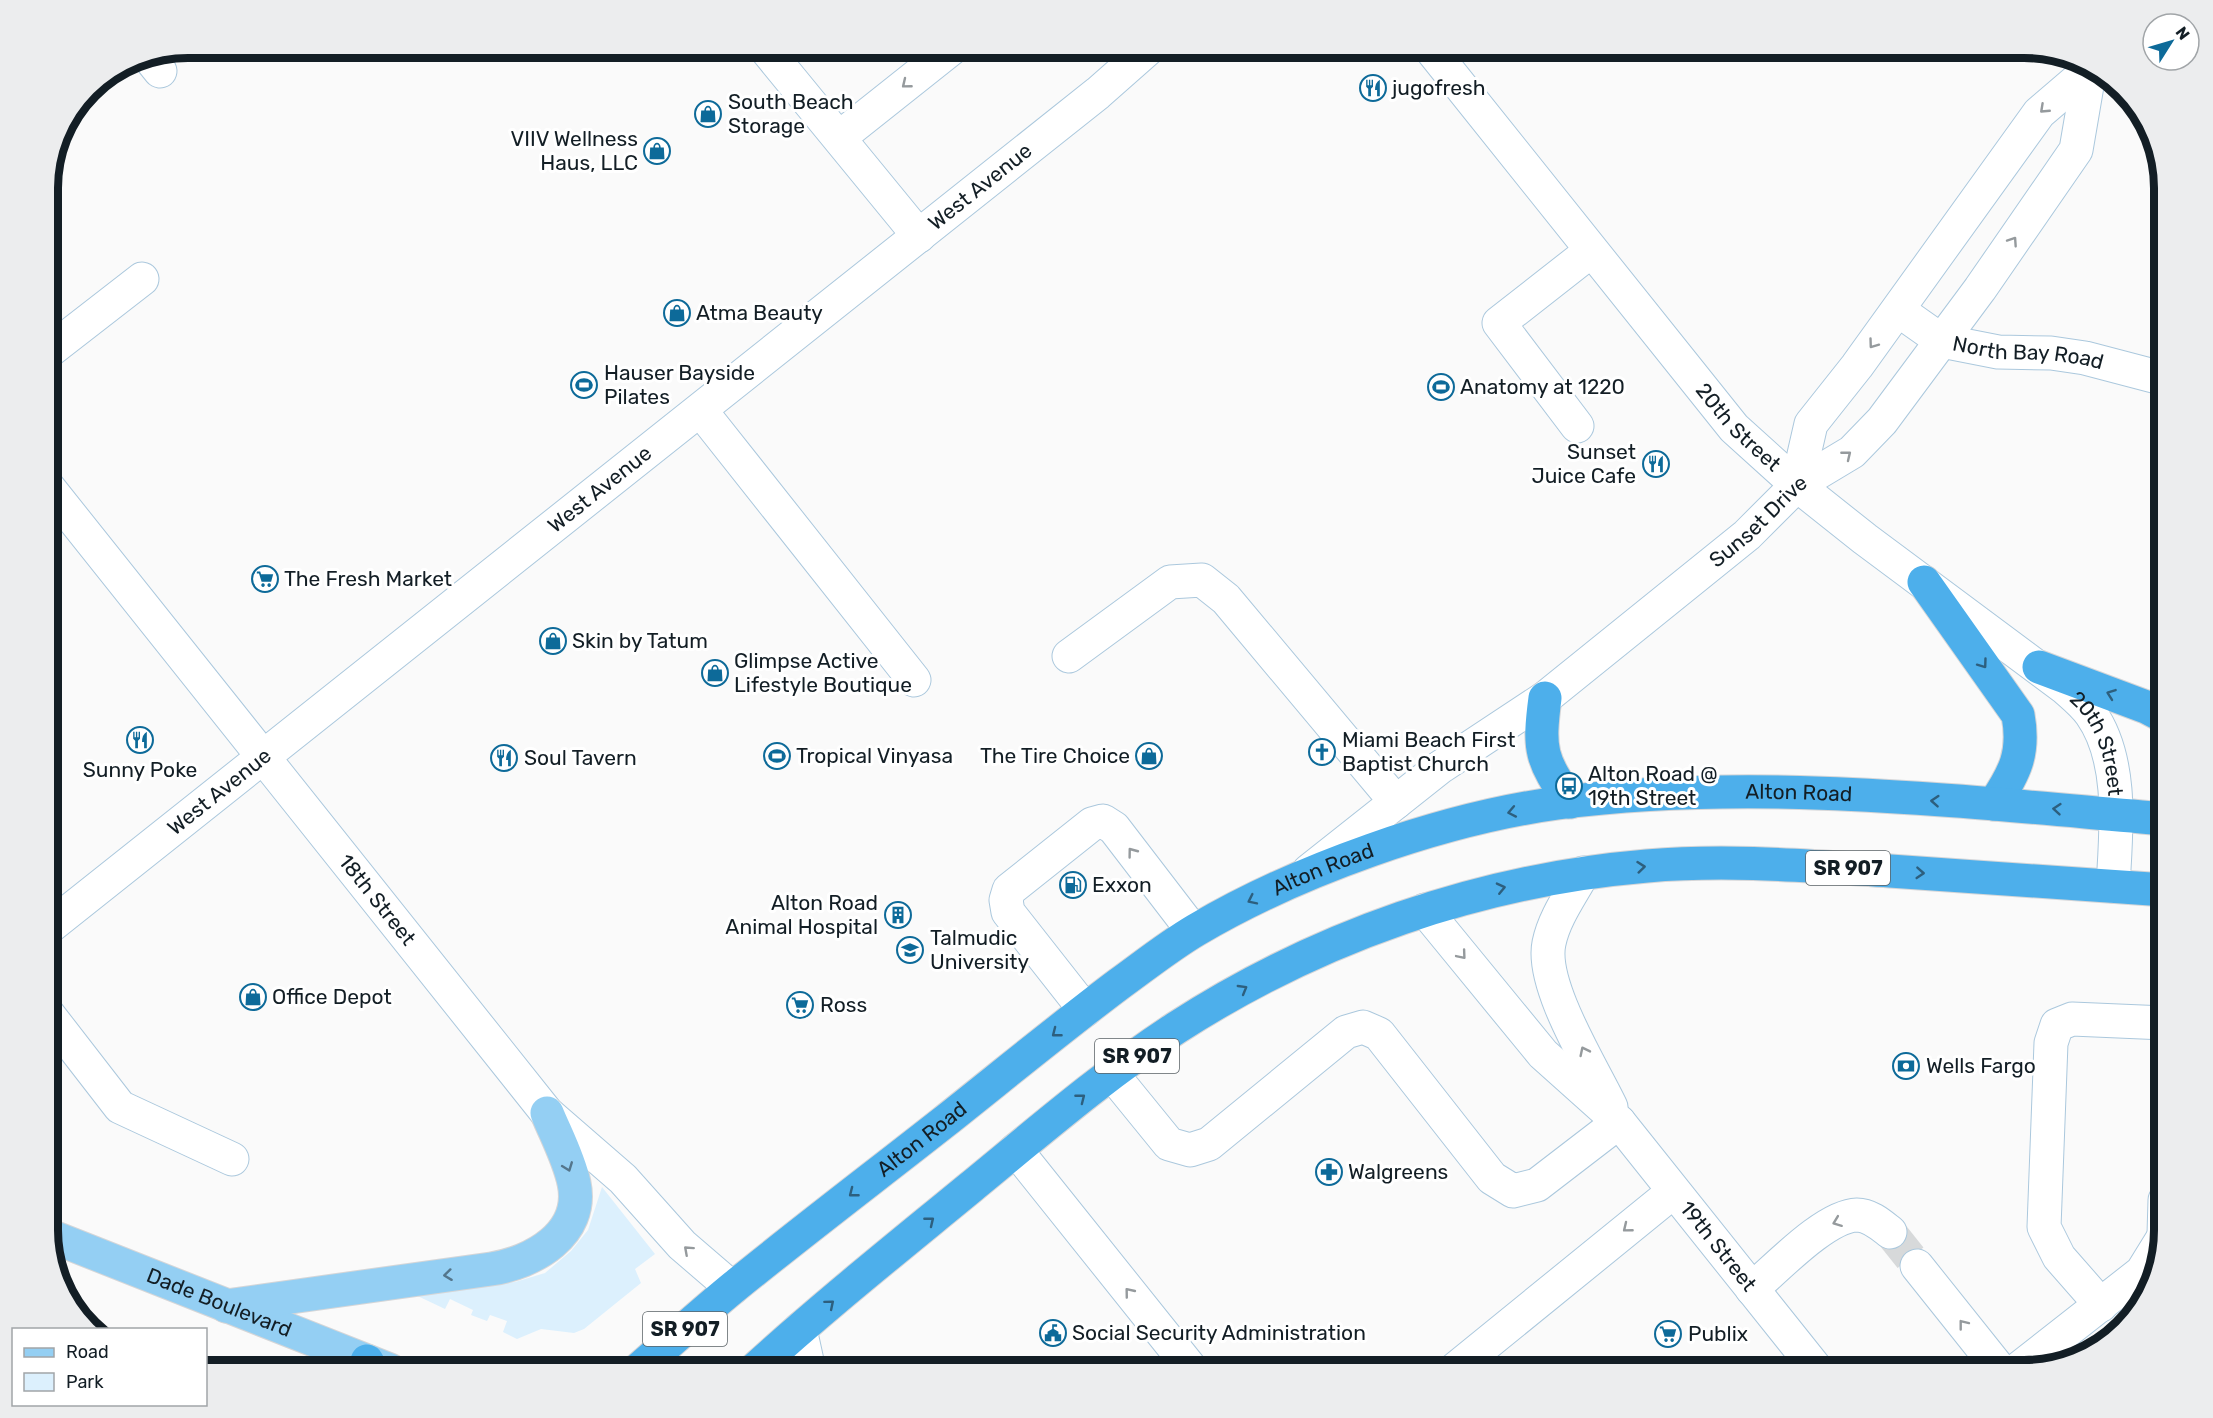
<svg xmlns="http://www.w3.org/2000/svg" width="2213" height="1418" font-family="Rubik,sans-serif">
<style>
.green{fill:#dcf0fd}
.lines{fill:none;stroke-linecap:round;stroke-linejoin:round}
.minor-tunnel{stroke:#d7d9da;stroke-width:33;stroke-dasharray:33 16;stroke-linecap:butt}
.minor-casing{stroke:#abc8dd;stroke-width:35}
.major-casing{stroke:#d5d6d8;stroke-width:35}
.highway-casing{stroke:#d5d6d8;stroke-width:35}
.minor{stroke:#fff;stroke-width:33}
.major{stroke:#94cff3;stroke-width:33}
.highway{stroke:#4dafeb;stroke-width:33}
.oneway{stroke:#959a9d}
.oneway2{stroke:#2d5f7e}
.oneway3{stroke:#54768c}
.labels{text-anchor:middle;stroke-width:6;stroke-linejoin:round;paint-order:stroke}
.shield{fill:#fff;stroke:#5a6266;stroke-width:1.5}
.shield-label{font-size:20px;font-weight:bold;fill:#131e25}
.poi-label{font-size:21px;fill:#131e25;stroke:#fff;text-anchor:start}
.street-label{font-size:21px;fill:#131e25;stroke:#fff}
.rim{fill:none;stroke:#131e25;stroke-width:8}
</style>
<rect width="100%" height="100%" fill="#fafafa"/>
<!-- green -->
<path class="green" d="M602 1187 655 1254 635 1269 641 1283 584 1329 574 1333 541 1329 517 1339 503 1332 507 1321 490 1315 487 1321 471 1315 473 1310 450 1299 445 1309 407 1291 515 1282 545 1273 571 1251 588 1230Z"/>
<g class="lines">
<!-- minor-tunnel -->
<path class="minor-tunnel" d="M1890 1232 1917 1266"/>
<defs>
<g id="minor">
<path d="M765 48 919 236"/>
<path id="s1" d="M1430 48 1734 428 1797 485 1865 539 2065 688C2074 696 2084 704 2091 714 2124 761 2116 832 2113 886"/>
<path d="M148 56 160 71"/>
<path d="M840 137 952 48"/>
<path id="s2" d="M1898 310 1942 341 1998 352 2051 353 2085 358 2165 379"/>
<path d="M48 352 142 279"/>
<path d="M701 411 914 680"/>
<path d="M1577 426 1499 323 1591 251"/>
<path d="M1797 485 1811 424 1857 366 2039 113 2088 71"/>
<path id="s3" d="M48 487 547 1113 623 1179 682 1245 732 1288"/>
<path d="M1069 656 1170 582 1202 580 1226 599 1396 802"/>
<path id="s4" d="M1309 871 1439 768 1545 698 1747 535 1797 485 1852 452 1882 421 1980 289 2076 150 2090 68"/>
<path d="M1583 873C1571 895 1554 918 1549 943 1540 985 1592 1067 1611 1107"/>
<path id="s5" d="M1425 910 1543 1054 1619 1122 1817 1370"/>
<path id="s6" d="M48 928 1098 93 1149 48"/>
<path d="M1085 1010 1008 912 1006 900 1009 890 1092 824 1103 821 1114 828 1193 931"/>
<path d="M48 1014 120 1107 232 1159"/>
<path d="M1112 1074 1169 1144 1190 1150 1209 1144 1346 1032 1363 1027 1379 1034 1492 1178 1513 1191 1537 1185 1619 1122"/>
<path d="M1016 1150 1192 1370"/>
<path d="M2164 1234 2165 1200"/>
<path d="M1917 1266 2000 1370"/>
<path d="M1752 1289C1776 1269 1825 1216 1857 1215 1870 1215 1881 1225 1890 1232"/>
<path d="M2101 1305 2059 1257 2044 1227 2051 1043 2057 1025 2072 1019 2165 1023"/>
<path d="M800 1329 809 1370"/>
<path d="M1454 1370 1673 1192"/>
<path d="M2017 1370 2142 1272 2163 1238"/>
</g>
<g id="major">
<path id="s7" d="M48 1235 390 1370"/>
<path d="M226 1306 491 1269C532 1263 585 1234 574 1183 569 1159 556 1135 547 1113"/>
</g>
<g id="highway">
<path d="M1924 582 2018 715C2025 753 2015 773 1994 804"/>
<path d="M2039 667 2146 707 2165 717"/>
<path d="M1545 698C1538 751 1541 759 1570 802"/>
<path d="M367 1361 372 1370"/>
<path id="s8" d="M638 1370C670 1342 702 1313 735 1286 804 1230 874 1177 944 1122 1002 1076 1059 1029 1119 984 1144 966 1169 946 1196 930 1298 870 1441 819 1558 803 1759 777 1964 802 2165 819"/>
<path d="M754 1370C824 1306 898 1247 971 1187 1037 1133 1104 1075 1176 1028 1317 937 1479 880 1647 866 1728 859 1809 866 1890 871 1982 877 2074 883 2165 890"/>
</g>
</defs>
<!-- minor casing -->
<use href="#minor" class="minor-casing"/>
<!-- major casing -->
<use href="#major" class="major-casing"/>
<!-- highway casing -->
<use href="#highway" class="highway-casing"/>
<!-- minor -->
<use href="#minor" class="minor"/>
<!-- major -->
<use href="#major" class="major"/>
<!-- highway -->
<use href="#highway" class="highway"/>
</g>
<!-- one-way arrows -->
<defs><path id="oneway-chevron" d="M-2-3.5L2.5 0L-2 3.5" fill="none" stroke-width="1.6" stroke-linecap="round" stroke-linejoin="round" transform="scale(1.5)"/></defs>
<g class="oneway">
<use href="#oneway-chevron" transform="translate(906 84) rotate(141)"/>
<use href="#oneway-chevron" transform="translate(2044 109) rotate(137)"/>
<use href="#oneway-chevron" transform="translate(2013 241) rotate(-56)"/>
<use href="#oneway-chevron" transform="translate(1873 344) rotate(126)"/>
<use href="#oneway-chevron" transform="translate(1847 455) rotate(-39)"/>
<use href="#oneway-chevron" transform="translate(1132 852) rotate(-127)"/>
<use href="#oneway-chevron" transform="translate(1462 955) rotate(50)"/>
<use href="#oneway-chevron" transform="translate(1584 1051) rotate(-116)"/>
<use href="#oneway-chevron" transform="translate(1837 1222) rotate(159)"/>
<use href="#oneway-chevron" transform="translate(1627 1228) rotate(141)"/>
<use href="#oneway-chevron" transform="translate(688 1250) rotate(-138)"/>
<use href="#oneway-chevron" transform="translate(1129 1292) rotate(-129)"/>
<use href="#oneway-chevron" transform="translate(1963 1324) rotate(-128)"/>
</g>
<g class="oneway2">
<use href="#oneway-chevron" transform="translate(1983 664) rotate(54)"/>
<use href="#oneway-chevron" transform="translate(2111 694) rotate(-160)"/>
<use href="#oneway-chevron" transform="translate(1935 801) rotate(-176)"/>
<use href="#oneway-chevron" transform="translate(2057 809) rotate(-175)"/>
<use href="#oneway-chevron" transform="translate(1512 812) rotate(169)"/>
<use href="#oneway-chevron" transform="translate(1641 867) rotate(-6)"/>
<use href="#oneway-chevron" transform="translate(1920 873) rotate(4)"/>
<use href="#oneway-chevron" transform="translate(1501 888) rotate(-13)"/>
<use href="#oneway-chevron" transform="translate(1252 900) rotate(154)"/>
<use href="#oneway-chevron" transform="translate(1243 989) rotate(-30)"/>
<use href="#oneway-chevron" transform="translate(1056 1033) rotate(142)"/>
<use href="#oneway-chevron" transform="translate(1081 1098) rotate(-38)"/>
<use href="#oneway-chevron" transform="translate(853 1193) rotate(142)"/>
<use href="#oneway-chevron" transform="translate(930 1221) rotate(-39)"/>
<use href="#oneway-chevron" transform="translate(830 1304) rotate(-40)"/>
</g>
<g class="oneway3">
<use href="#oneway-chevron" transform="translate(568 1167) rotate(69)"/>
<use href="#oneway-chevron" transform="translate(448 1275) rotate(173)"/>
</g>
<!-- icons -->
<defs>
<symbol id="restaurant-ring" viewBox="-11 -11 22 22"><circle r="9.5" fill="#fff" stroke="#0d6a99" stroke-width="1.5"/><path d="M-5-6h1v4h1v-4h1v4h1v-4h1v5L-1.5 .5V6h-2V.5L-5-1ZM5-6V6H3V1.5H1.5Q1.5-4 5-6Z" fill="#0d6a99"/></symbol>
<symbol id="shop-ring" viewBox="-11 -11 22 22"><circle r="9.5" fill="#fff" stroke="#0d6a99" stroke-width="1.5"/><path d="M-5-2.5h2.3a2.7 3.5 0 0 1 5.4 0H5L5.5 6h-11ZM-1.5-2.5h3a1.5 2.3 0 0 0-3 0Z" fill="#0d6a99"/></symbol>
<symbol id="stadium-ring" viewBox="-11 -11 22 22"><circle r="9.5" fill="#fff" stroke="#0d6a99" stroke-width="1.5"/><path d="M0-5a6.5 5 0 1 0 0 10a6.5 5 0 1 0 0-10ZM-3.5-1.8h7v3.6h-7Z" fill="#0d6a99"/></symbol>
<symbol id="supermarket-ring" viewBox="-11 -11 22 22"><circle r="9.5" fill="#fff" stroke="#0d6a99" stroke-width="1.5"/><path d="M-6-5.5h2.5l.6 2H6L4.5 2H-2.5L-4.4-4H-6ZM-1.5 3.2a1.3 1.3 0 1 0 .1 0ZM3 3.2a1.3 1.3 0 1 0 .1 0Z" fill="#0d6a99"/></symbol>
<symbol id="church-ring" viewBox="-11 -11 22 22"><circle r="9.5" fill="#fff" stroke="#0d6a99" stroke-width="1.5"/><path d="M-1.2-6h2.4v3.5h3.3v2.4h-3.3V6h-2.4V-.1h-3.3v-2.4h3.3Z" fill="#0d6a99"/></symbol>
<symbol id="bus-ring" viewBox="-11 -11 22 22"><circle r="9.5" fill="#fff" stroke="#0d6a99" stroke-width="1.5"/><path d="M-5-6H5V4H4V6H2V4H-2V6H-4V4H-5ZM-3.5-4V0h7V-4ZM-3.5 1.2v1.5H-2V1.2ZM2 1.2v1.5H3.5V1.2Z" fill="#0d6a99"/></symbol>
<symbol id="fuel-ring" viewBox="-11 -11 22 22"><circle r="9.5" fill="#fff" stroke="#0d6a99" stroke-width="1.5"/><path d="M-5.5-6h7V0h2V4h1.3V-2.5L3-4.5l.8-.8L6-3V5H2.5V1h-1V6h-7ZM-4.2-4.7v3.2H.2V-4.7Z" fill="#0d6a99"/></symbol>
<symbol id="building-ring" viewBox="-11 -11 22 22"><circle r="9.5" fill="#fff" stroke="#0d6a99" stroke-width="1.5"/><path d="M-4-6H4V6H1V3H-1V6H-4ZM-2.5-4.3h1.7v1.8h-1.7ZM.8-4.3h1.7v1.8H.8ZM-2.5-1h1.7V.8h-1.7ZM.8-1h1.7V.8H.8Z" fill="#0d6a99"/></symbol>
<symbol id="school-ring" viewBox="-11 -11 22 22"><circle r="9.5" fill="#fff" stroke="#0d6a99" stroke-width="1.5"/><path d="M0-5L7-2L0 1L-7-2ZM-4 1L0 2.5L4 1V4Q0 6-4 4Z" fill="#0d6a99"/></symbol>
<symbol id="bank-ring" viewBox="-11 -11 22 22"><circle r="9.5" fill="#fff" stroke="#0d6a99" stroke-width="1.5"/><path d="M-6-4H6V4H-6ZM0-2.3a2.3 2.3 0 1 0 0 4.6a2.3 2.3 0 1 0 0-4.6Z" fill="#0d6a99"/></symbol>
<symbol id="pharmacy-ring" viewBox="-11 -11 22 22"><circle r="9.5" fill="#fff" stroke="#0d6a99" stroke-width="1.5"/><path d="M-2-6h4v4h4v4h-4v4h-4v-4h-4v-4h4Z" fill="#0d6a99"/></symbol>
<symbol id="civic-ring" viewBox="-11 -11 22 22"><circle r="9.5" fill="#fff" stroke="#0d6a99" stroke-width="1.5"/><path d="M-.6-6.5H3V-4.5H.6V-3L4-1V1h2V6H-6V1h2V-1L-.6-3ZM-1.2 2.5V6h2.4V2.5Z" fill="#0d6a99"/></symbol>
</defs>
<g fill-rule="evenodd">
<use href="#restaurant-ring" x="1358" y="73" width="30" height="30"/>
<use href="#shop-ring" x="693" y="99" width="30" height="30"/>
<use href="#shop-ring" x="642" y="136" width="30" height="30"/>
<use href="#shop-ring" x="662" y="298" width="30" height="30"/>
<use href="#stadium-ring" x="569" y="370" width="30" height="30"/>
<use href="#stadium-ring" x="1426" y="372" width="30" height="30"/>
<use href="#restaurant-ring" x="1641" y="449" width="30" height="30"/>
<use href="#supermarket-ring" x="250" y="564" width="30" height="30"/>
<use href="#shop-ring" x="538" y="626" width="30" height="30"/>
<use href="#shop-ring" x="700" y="658" width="30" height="30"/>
<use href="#restaurant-ring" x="125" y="725" width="30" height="30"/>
<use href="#church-ring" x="1307" y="737" width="30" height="30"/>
<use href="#stadium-ring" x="762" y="741" width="30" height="30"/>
<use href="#shop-ring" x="1134" y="741" width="30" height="30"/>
<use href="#restaurant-ring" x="489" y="743" width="30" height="30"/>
<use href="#bus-ring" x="1554" y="771" width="30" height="30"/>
<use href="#fuel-ring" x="1058" y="870" width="30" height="30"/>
<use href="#building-ring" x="883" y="900" width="30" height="30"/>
<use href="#school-ring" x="895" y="935" width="30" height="30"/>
<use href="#shop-ring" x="238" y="982" width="30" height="30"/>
<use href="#supermarket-ring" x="785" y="990" width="30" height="30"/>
<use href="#bank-ring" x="1891" y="1051" width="30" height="30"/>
<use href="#pharmacy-ring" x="1314" y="1157" width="30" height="30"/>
<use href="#civic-ring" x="1038" y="1318" width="30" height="30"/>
<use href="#supermarket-ring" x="1653" y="1319" width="30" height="30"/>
</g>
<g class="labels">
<!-- shield labels -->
<g class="shield">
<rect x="1806" y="851" width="84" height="34" rx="4.5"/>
<rect x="1095" y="1039" width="84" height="34" rx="4.5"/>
<rect x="643" y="1312" width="84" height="34" rx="4.5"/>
</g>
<g class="shield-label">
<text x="1848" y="875">SR 907</text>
<text x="1137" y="1063">SR 907</text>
<text x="685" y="1336">SR 907</text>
</g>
<!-- poi labels -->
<g class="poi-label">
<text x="1392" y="95">jugofresh</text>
<text x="728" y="109">South Beach<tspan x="728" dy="24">Storage</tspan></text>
<text x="638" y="146" text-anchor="end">VIIV Wellness<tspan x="638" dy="24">Haus, LLC</tspan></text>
<text x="696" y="320">Atma Beauty</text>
<text x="604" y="380">Hauser Bayside<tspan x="604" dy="24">Pilates</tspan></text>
<text x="1460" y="394">Anatomy at 1220</text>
<text x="1636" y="459" text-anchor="end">Sunset<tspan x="1636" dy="24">Juice Cafe</tspan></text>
<text x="284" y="586">The Fresh Market</text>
<text x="572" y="648">Skin by Tatum</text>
<text x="734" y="668">Glimpse Active<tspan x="734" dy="24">Lifestyle Boutique</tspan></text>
<text x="1342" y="747">Miami Beach First<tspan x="1342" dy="24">Baptist Church</tspan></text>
<text x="796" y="763">Tropical Vinyasa</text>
<text x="1130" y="763" text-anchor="end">The Tire Choice</text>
<text x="524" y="765">Soul Tavern</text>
<text x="140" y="777" text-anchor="middle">Sunny Poke</text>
<text x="1588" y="781">Alton Road @<tspan x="1588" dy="24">19th Street</tspan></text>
<text x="1092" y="892">Exxon</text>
<text x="878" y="910" text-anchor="end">Alton Road<tspan x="878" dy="24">Animal Hospital</tspan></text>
<text x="930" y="945">Talmudic<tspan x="930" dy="24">University</tspan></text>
<text x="272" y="1004">Office Depot</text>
<text x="820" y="1012">Ross</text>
<text x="1926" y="1073">Wells Fargo</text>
<text x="1348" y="1179">Walgreens</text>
<text x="1072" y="1340">Social Security Administration</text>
<text x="1688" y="1341">Publix</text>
</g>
<!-- street labels -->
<g class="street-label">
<text dy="7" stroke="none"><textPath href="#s6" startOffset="1191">West Avenue</textPath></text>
<text dy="7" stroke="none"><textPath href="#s2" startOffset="141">North Bay Road</textPath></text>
<text dy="7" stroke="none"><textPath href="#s1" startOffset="489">20th Street</textPath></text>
<text dy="7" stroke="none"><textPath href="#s6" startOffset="705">West Avenue</textPath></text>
<text dy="7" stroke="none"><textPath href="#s4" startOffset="570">Sunset Drive</textPath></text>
<text dy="7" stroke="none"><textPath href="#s1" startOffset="975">20th Street</textPath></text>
<text dy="7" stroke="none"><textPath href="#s6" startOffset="219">West Avenue</textPath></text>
<text dy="7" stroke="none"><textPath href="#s8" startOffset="1338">Alton Road</textPath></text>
<text dy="7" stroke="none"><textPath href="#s8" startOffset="852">Alton Road</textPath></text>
<text dy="7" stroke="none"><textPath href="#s3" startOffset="528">18th Street</textPath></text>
<text dy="7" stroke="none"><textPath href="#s8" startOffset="366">Alton Road</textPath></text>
<text dy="7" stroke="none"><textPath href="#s5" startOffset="447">19th Street</textPath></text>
<text dy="7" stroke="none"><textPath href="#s7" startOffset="184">Dade Boulevard</textPath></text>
</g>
</g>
<!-- crop -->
<path d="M0 0H2213V1418H0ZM188 58H2024A130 130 0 0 1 2154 188V1230A130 130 0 0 1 2024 1360H188A130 130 0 0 1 58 1230V188A130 130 0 0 1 188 58Z" fill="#ecedee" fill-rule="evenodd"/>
<path class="rim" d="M188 58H2024A130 130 0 0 1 2154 188V1230A130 130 0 0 1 2024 1360H188A130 130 0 0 1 58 1230V188A130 130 0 0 1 188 58Z"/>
<!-- legend -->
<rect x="12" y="1328" width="195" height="78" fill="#ffffff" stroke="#a1a5a8" stroke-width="1.5"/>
<rect x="24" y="1348" width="30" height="9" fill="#94cff3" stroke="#a1a5a8" stroke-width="1.5"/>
<text x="66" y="1358" font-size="18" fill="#131e25">Road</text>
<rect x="24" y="1373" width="30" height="18" fill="#dcf0fd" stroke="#a1a5a8" stroke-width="1.5"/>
<text x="66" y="1388" font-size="18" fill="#131e25">Park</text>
<!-- north arrow -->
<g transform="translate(2171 42) rotate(53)"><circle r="28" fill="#ffffff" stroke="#a1a5a8" stroke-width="1.5"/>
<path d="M0-4.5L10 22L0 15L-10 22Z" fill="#0d6a99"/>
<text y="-9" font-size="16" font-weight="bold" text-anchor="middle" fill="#131e25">N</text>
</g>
</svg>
